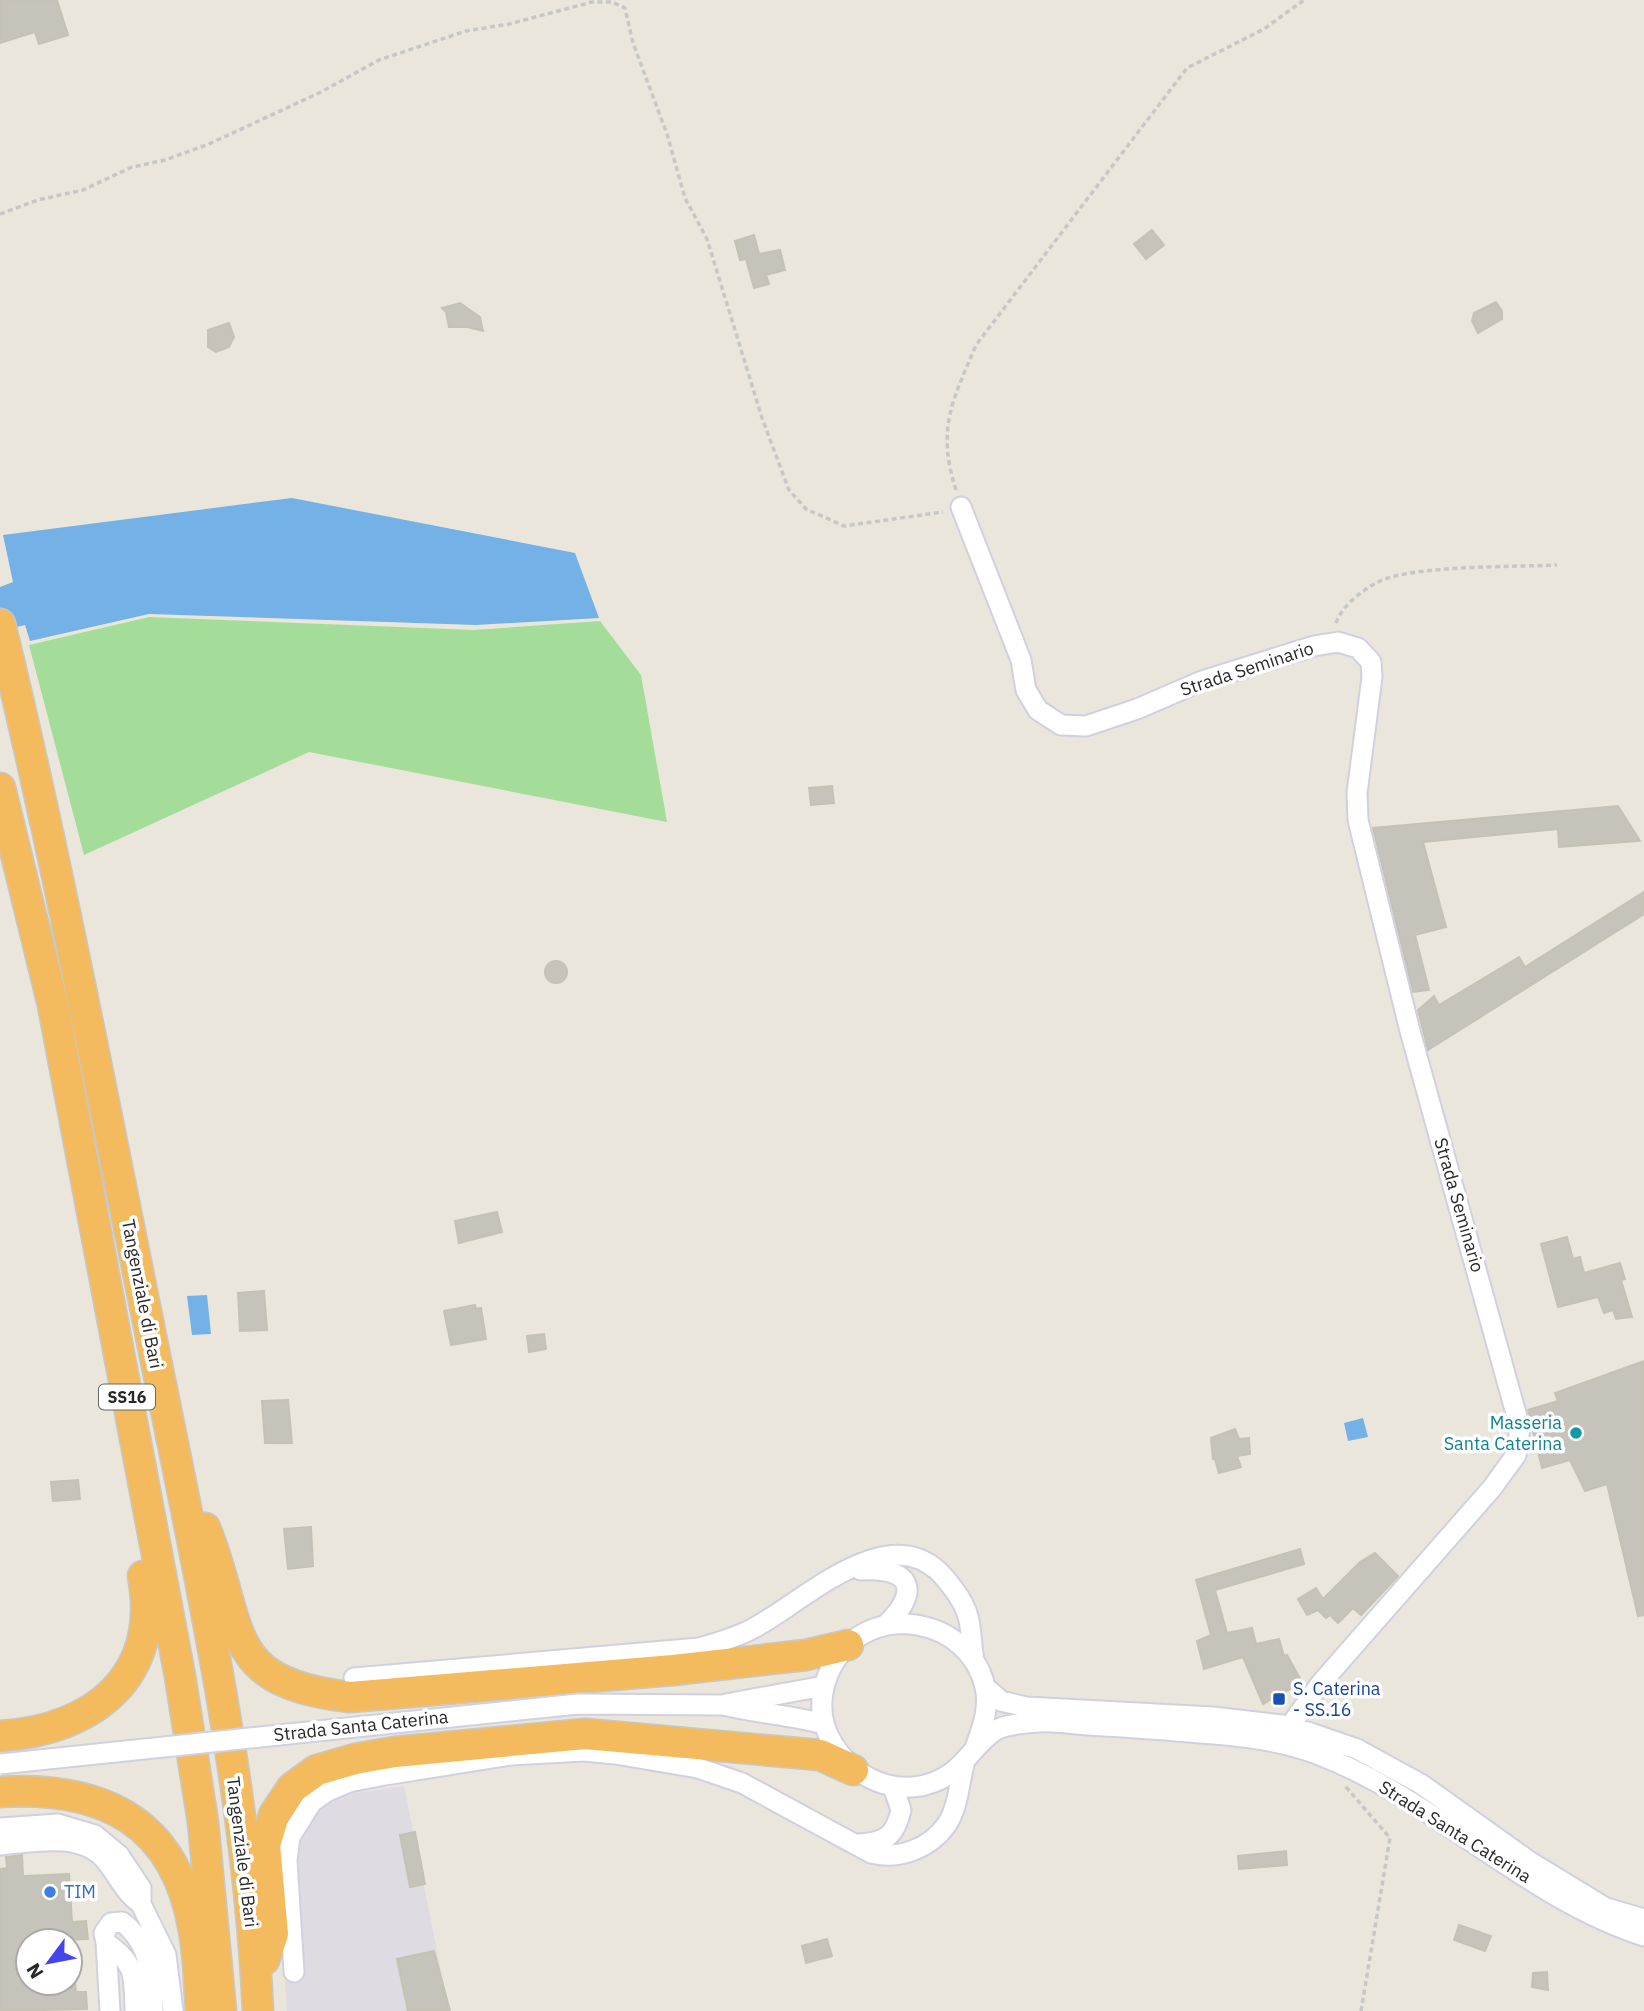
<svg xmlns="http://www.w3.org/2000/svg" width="1644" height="2011" font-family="'IBM Plex Sans',sans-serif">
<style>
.industrial{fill:#dfdbe2}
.green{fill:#a4dd9a}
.water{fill:#74b1e6}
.building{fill:#c5c3ba;stroke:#c5c2b5;stroke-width:2}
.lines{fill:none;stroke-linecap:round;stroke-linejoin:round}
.minor-casing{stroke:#d0d0e0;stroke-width:23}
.highway-casing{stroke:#c7c7c7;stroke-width:33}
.path{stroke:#c7c7c7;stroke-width:3.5;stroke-dasharray:5 3.5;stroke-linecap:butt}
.minor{stroke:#fff;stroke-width:19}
.highway{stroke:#f3bb5d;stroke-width:30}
.minor-bridge-casing{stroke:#d0d0e0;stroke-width:23;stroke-linecap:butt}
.minor-bridge{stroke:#fff;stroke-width:19}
.culture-dot{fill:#0f9aa8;stroke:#fff;stroke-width:2.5}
.transit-dot{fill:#1a4fb4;stroke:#fff;stroke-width:2.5}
.shop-dot{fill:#3f7fe0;stroke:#fff;stroke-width:2.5}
.labels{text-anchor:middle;stroke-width:7;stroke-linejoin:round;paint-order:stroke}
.shield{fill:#fff;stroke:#686868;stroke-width:2}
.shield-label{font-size:16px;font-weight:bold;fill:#282828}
.street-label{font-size:18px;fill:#282828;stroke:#fff}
.culture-label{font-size:18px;fill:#0d838f;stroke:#fff;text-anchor:end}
.transit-label{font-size:18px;fill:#164399;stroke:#fff;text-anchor:start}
.shop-label{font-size:18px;fill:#366cbe;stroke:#fff;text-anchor:start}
</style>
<rect width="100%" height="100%" fill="#eae6db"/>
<!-- industrial -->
<path class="industrial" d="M404 1786 449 2011H287L285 1981 304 1976 296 1854 301 1834 315 1812 342 1795Z"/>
<!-- green -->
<path class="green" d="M149 617 474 630 600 621 641 675 667 822 309 752 84 855 29 645Z"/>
<!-- water -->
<path class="water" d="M292 498 575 553 599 618 476 625 149 614 30 641 25 625 0 631V587L13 582 3 535Z
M207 1295 211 1334 192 1335 187 1296Z
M1363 1418 1368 1437 1348 1441 1344 1423Z"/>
<!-- building -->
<path class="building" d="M0 0H57L68 35 39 44 35 32 0 43Z
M1152 230 1164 245 1146 259 1134 244Z
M754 235 759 254 780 250 785 270 766 275 769 284 754 288 746 259 740 260 735 241Z
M1496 302 1502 311V319L1478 333 1472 321 1474 313Z
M460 303 480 317 483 331 467 327H449L446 312 442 308Z
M229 323 234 337 229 347 216 352 208 347V330Z
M832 786 834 803 811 805 809 788Z
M1618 806 1640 841 1559 847 1558 829 1423 842 1446 927 1415 935 1429 990 1413 992 1373 828Z
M1644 892V914L1428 1050 1418 1010 1434 996 1439 1005 1519 957 1525 967Z
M545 972a11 11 0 1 1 22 0a11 11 0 1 1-22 0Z
M497 1212 502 1232 459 1243 455 1221Z
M1567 1237 1573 1259 1580 1257 1584 1273 1620 1263 1625 1279 1621 1280 1632 1317 1616 1319 1613 1310 1604 1313 1598 1297 1558 1307 1541 1244Z
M264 1291 267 1330 240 1331 238 1293Z
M475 1305 476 1309 481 1308 486 1339 451 1345 444 1311Z
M544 1334 546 1349 529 1352 527 1336Z
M1644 1361V1615L1638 1616 1607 1484 1585 1491 1570 1460 1542 1468 1528 1410 1558 1401 1555 1393Z
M288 1400 292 1443H265L262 1401Z
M1235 1429 1239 1439 1249 1438 1250 1454 1237 1456 1241 1467 1219 1473 1215 1459H1213L1211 1438Z
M78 1480 80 1499 53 1501 51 1482Z
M311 1527 313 1566 288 1569 284 1529Z
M1300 1549 1304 1564 1215 1590 1227 1633 1252 1628 1256 1644 1279 1639 1284 1656 1287 1655 1302 1682 1263 1704 1243 1657 1204 1669 1197 1641 1211 1635 1196 1580Z
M1375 1553 1398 1576 1361 1615 1353 1608 1338 1623 1330 1615 1326 1618 1318 1610 1307 1615 1298 1599 1316 1588 1323 1599 1360 1562Z
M415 1832 425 1884 410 1887 400 1835Z
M1286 1851 1287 1865 1239 1869 1238 1856Z
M22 1855 23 1876 69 1874 72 1922 86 1921 88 1939 28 1941V1983H75L76 1992H86L87 2009 0 2011V1869L7 1868 6 1857Z
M1459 1925 1491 1936 1485 1951 1454 1940Z
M827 1939 832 1956 806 1963 802 1946Z
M434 1951 450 2011H408L397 1959Z
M1547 1972 1548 1990 1532 1987 1533 1973Z"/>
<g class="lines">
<defs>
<path id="minor" d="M961 507 1021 660 1026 690 1038 710 1061 725 1086 726 1137 709 1202 681 1314 646 1338 642 1358 648 1371 662 1372 677 1357 793 1358 820 1410 1031 1520 1428 1516 1455 1492 1488 1321 1683 1290 1726
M861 1570C908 1567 923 1588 887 1624
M354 1678 699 1648C717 1643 734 1638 750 1630 801 1605 889 1514 944 1577 953 1588 962 1599 967 1613 972 1627 971 1646 974 1660
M985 1687 1001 1701 1026 1707 1213 1717 1290 1726 1357 1749 1421 1784 1529 1861 1606 1908 1644 1919
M726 1704 824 1686
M723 1705C756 1713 790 1715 824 1724
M975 1748C982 1728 990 1708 985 1687 970 1618 872 1600 835 1661 823 1680 818 1705 825 1727 843 1778 904 1806 951 1773 968 1761 978 1741 996 1730 1006 1724 1027 1723 1039 1722 1055 1721 1072 1724 1088 1725 1122 1727 1155 1729 1188 1732 1232 1735 1277 1739 1317 1754 1435 1799 1524 1897 1644 1936
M0 1828 58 1824 95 1835 119 1855 141 1888V1904L166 1955 173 2011
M859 1844C885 1842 895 1837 901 1810L893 1787
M0 1845C34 1842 81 1831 106 1861 118 1876 125 1893 141 1904
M106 1943 110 2011
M294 1972 287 1860 290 1837 312 1802 328 1791 349 1782 385 1775 511 1755 584 1751 615 1754 698 1768 742 1783 871 1853C898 1860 930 1849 947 1824 959 1806 959 1781 965 1761
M135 2011C134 1976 136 1963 106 1943L104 1933 111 1923 122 1922C151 1943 152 1978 153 2011"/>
<path id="highway" d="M0 624C58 863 104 1105 153 1346 197 1564 248 1788 258 2011
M0 788 53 1005 180 1676 203 1822 221 2011
M205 1528C245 1625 219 1683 350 1697L673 1670 806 1655 848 1645
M0 1736C94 1730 162 1676 143 1576
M0 1792C103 1786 176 1821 194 1931 199 1957 199 1985 201 2011
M264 1960 273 1934 265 1845 274 1815 292 1788 317 1770 355 1759 395 1752 585 1734 820 1755 853 1770"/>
</defs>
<!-- minor casing -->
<use href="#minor" class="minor-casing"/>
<!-- highway casing -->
<use href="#highway" class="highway-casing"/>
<!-- path -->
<path class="path" d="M0 214 38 200 83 190 132 167 165 160 209 144 321 92 379 60 466 31 509 24 592 2H612L625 8 633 43 667 134 685 198 707 239 762 418 789 490 806 509 844 526 943 512
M956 490C936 428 953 400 976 345L1187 68 1264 29 1304 0
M1336 623C1341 607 1362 590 1378 582 1411 565 1515 567 1557 565
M1346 1787 1390 1838 1361 2011"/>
<!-- minor -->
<use href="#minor" class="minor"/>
<!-- highway -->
<use href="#highway" class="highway"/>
<defs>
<path id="minor-bridge" d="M0 1764 578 1704 723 1705"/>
</defs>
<!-- minor-bridge casing -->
<use href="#minor-bridge" class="minor-bridge-casing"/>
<!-- minor-bridge -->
<use href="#minor-bridge" class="minor-bridge"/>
</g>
<!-- markers -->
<circle class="culture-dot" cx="1576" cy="1433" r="7"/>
<rect class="transit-dot" x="1272" y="1692" width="14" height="14" rx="3.5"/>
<circle class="shop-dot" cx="50" cy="1892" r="7"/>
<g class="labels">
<!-- shield labels -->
<rect class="shield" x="99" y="1384.5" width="56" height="25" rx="5"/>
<g class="shield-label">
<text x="127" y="1403">SS16</text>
</g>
<!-- street labels -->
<g class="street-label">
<text transform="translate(1247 669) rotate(-18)" y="6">Strada Seminario</text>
<text transform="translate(1459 1205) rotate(74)" y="6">Strada Seminario</text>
<text transform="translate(142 1294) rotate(79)" y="6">Tangenziale di Bari</text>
<text transform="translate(361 1726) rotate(-6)" y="6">Strada Santa Caterina</text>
<text transform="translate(1455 1832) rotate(32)" y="6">Strada Santa Caterina</text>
<text transform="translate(242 1852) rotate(83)" y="6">Tangenziale di Bari</text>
</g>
<!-- culture labels -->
<g class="culture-label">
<text x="1562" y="1429">Masseria<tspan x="1562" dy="21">Santa Caterina</tspan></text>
</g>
<!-- transit labels -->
<g class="transit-label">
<text x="1293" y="1695">S. Caterina<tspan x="1293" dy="21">- SS.16</tspan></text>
</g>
<!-- shop labels -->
<g class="shop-label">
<text x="64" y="1898">TIM</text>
</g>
</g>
<!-- north arrow -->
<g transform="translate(49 1962) rotate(238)"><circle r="33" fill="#ffffff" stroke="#a9a9a9" stroke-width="2"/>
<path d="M0-5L12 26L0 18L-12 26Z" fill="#4544ed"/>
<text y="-10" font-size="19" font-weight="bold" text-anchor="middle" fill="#282828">N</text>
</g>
</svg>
